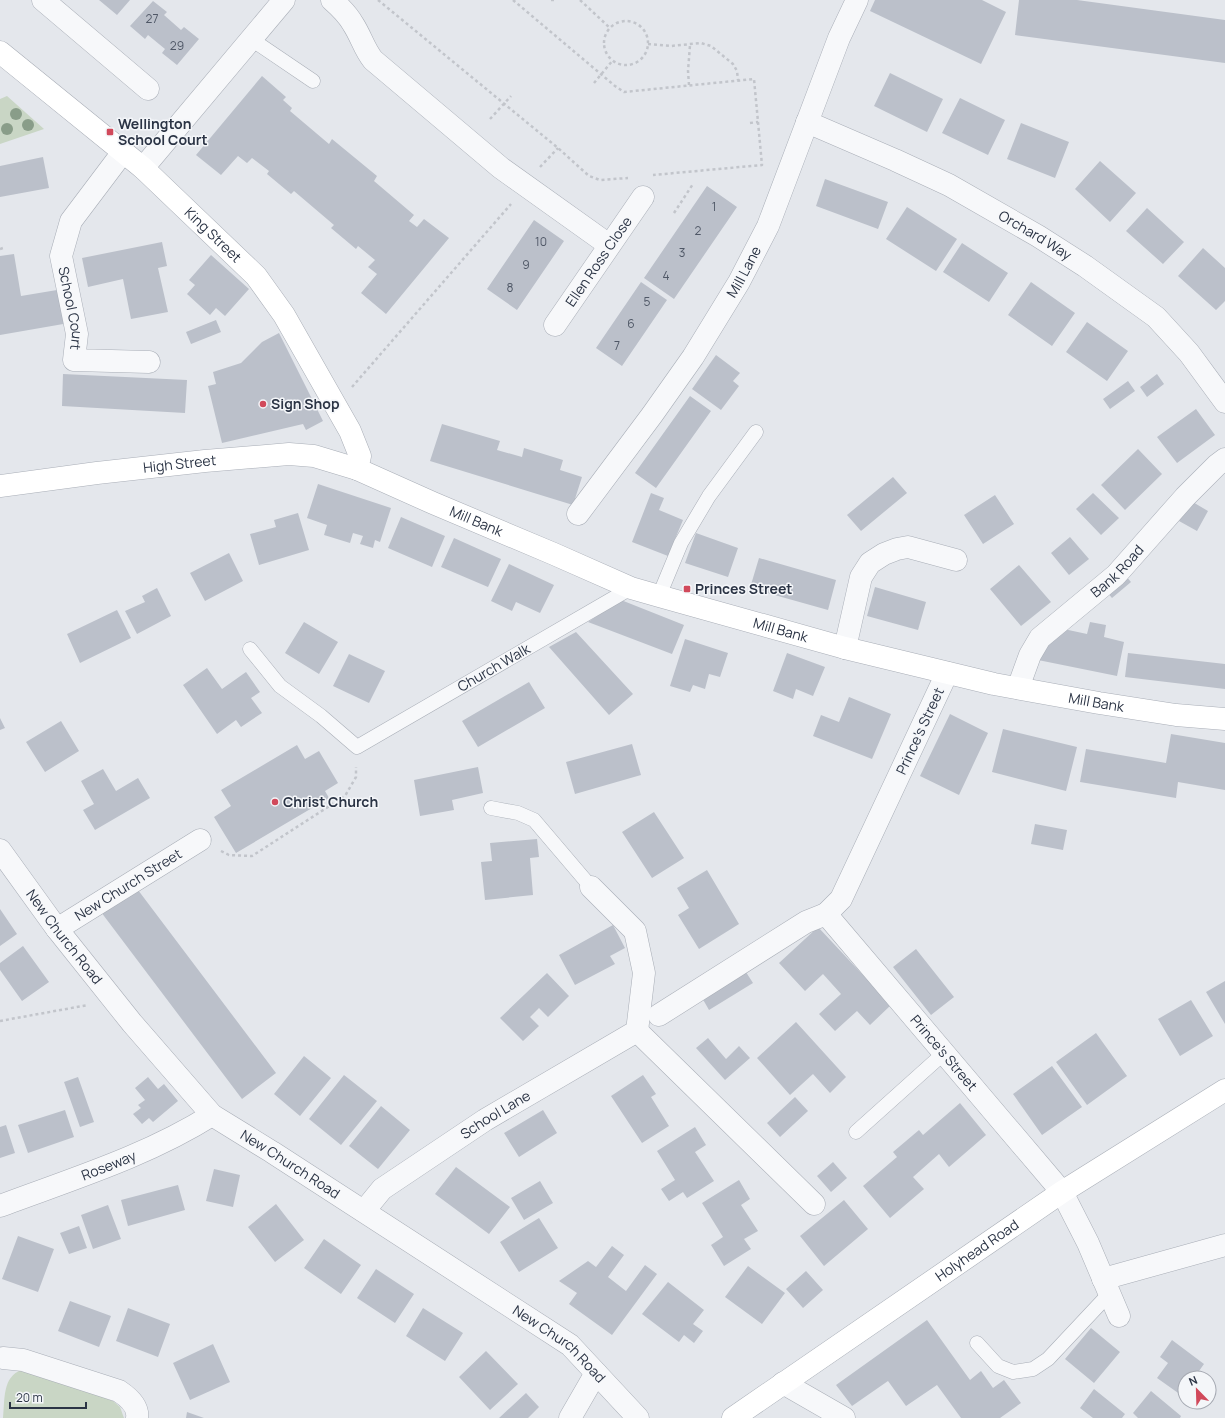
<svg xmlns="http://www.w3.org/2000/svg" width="1225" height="1418" font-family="Manrope,sans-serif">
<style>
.green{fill:#c9d6c5}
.building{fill:#bbc0ca}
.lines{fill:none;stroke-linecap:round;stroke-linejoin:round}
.lane-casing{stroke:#a9aeb7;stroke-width:15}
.street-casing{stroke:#a9aeb7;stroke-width:23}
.secondary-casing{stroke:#a9aeb7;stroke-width:23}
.path{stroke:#c2c5cb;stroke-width:2.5;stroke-dasharray:3 3;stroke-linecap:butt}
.lane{stroke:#f7f8fa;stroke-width:14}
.street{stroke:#f7f8fa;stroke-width:22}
.secondary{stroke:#fff;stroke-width:22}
.tree{fill:#899d89}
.poi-dot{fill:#d1495b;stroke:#f4f6f9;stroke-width:1.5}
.labels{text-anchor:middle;stroke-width:3;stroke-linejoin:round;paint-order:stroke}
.number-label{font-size:12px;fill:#4f5766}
.poi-label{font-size:14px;font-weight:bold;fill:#2b3445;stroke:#f4f6f9;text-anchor:start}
.street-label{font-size:14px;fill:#2b3445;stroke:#f4f6f9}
</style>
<rect width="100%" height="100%" fill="#e4e7ec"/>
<!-- green -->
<path class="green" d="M7 96 44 129 0 144V99Z
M22 1370H29L113 1401 120 1407 124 1418H3C5 1401 2 1376 22 1370Z"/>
<!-- building -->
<path class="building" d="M99 0H130L117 15Z
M875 0H982L1006 12 981 64 870 11Z
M1019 0H1077L1225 20V63L1015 35Z
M153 1 167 12 164 15 181 30 184 27 199 39 177 65 162 53 165 49 148 35 145 39 130 26Z
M890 73 943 99 927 132 874 106Z
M262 76 286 97 283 100 292 108 290 111 329 144 332 139 377 176 374 181 414 215 409 221 417 227 424 219 449 238 386 314 361 293 377 274 368 267 375 260 358 246 356 249 331 228 334 225 294 191 291 194 267 174 269 171 252 158 247 163 238 156 221 175 196 155Z
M960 98 1005 120 988 155 942 133Z
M1021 123 1069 142 1055 178 1007 159Z
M43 157 49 188 0 197V166Z
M1100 161 1136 193 1110 222 1075 189Z
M825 179 888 202 878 229 816 206Z
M707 186 737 207 674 299 644 278Z
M907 207 957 239 936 271 886 239Z
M1147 208 1184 242 1163 264 1126 231Z
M534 220 564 241 517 310 487 289Z
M162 242 167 266 158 268 168 312 131 319 123 279 88 287 82 258Z
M962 243 1008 273 989 302 943 272Z
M1203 248 1225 268V301L1216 310 1178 276Z
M14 254 21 296 63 289 69 323 0 335V256Z
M211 255 249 289 225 316 216 308 210 315 187 294 195 285 189 280Z
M641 282 667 300 622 366 596 348Z
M1031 282 1075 313 1052 346 1008 315Z
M216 320 221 332 191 344 186 332Z
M1087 322 1128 351 1107 381 1066 352Z
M279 333 323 421 306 430 303 424 222 443 208 386 216 384 213 372 241 363 262 342Z
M716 355 740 373 733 381 739 386 721 410 692 389Z
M63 374 187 380 185 413 62 406Z
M1157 374 1164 384 1147 397 1140 387Z
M1128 381 1135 391 1110 409 1103 399Z
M690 396 711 411 656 488 635 473Z
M1196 409 1215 435 1177 463 1157 437Z
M442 424 500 441 497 450 522 457 524 448 563 460 560 470 582 477 573 505 430 461Z
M1138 449 1162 474 1125 510 1101 485Z
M893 477 907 493 861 531 847 515Z
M318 484 391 508 380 542 375 540 373 548 360 544 363 536 353 533 350 543 324 535 327 525 307 518Z
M651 493 664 498 659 510 683 520 668 556 632 542Z
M1093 493 1119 518 1101 535 1076 509Z
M995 495 1014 524 983 544 964 515Z
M1191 501 1208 511 1197 531 1179 521Z
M298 513 309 550 259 565 250 534 276 527 274 520Z
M401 517 445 536 432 567 388 548Z
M696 533 738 548 728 577 685 563Z
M1070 537 1089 559 1069 575 1051 553Z
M454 538 501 559 488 587 441 567Z
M229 553 243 581 205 601 190 573Z
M759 558 836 580 828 610 750 588Z
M509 564 554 585 540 613 516 602 512 611 491 601Z
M1019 565 1051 602 1021 626 990 589Z
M1125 575 1131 582 1112 598 1106 591Z
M875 587 926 602 918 630 867 616Z
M157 588 171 616 137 634 125 611 145 602 142 596Z
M621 600 684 625 672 654 588 622Z
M117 610 131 638 80 663 67 634Z
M304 622 338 642 319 674 285 653Z
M1090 622 1106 625 1104 637 1124 642 1117 676 1033 659 1059 628 1087 634Z
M576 632 633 694 609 715 549 647Z
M685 639 728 653 720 677 709 674 705 689 693 685 690 692 670 686Z
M787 653 825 667 813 696 796 689 793 699 773 691Z
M1128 653 1225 664V689L1125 677Z
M349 654 385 671 369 703 333 686Z
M207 668 222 689 246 672 260 692 251 698 262 713 241 727 236 720 217 734 183 685Z
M529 682 545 708 478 747 462 721Z
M849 697 891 714 872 759 813 736 821 715 839 722Z
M950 714 988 733 959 795 920 776Z
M0 718 5 728 0 730Z
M61 721 79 751 45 772 26 742Z
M1003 729 1077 747 1066 791 992 772Z
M1171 734 1225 743V790L1178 782 1176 798 1080 782 1086 749 1166 763Z
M632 744 641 775 575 794 566 762Z
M297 745 305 759 319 751 338 783 325 791 329 798 236 853 214 817 231 806 221 790Z
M478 767 483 793 452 800 454 810 420 816 414 780Z
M103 769 116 791 138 778 150 798 95 830 83 810 94 804 81 781Z
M654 812 684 858 652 878 622 832Z
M1035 824 1067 830 1063 850 1031 844Z
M537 839 539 857 530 858 533 895 485 900 481 862 492 861 490 843Z
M707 870 739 924 699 949 678 915 689 908 677 888Z
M135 886 276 1073 242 1099 101 912Z
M0 909 17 934 0 946Z
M613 925 625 948 610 956 615 964 575 985 559 955Z
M818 927 891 1005 870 1025 857 1011 835 1031 819 1014 841 994 823 974 805 991 779 963Z
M23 946 49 982 22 1001 0 970V963Z
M916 949 954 997 931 1015 893 967Z
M744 969 753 983 709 1010 701 996Z
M547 973 569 996 548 1017 539 1008 530 1017 539 1026 523 1041 500 1018Z
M1225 981V1024L1206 992Z
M1191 1000 1213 1036 1180 1056 1158 1019Z
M796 1022 846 1077 830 1093 813 1074 790 1095 757 1058Z
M1096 1033 1127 1076 1087 1105 1056 1062Z
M708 1038 726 1059 739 1046 750 1058 725 1080 696 1048Z
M304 1056 331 1078 300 1116 274 1094Z
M1052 1066 1082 1107 1042 1135 1013 1094Z
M344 1075 377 1101 341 1145 309 1119Z
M643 1075 656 1094 651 1097 669 1126 642 1143 611 1096Z
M78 1077 94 1122 80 1127 64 1082Z
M148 1077 158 1089 164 1084 178 1101 153 1122 149 1118 142 1124 133 1114 141 1108 138 1105 145 1100 135 1088Z
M795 1097 808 1111 780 1137 767 1123Z
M960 1103 986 1135 949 1167 939 1154 913 1177 924 1189 890 1218 863 1186 897 1157 893 1152 919 1130 923 1135Z
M381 1106 410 1130 378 1169 349 1146Z
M65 1110 74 1137 28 1153 18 1125Z
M543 1110 557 1133 519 1157 504 1133Z
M6 1125 15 1153 0 1158V1127Z
M695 1127 706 1145 695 1152 714 1181 687 1198 683 1192 669 1201 661 1189 675 1180 657 1151Z
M833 1162 847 1178 831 1192 817 1176Z
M456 1167 510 1207 489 1234 435 1194Z
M214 1169 240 1175 233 1207 206 1201Z
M739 1180 750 1199 741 1205 758 1231 744 1239 751 1249 724 1266 711 1245 723 1237 702 1203Z
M540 1181 553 1203 524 1220 511 1198Z
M178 1185 185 1210 128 1226 121 1200Z
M844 1200 868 1229 824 1266 800 1236Z
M276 1204 304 1240 275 1262 248 1227Z
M108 1205 121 1239 93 1249 81 1215Z
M539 1218 558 1248 519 1272 500 1242Z
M79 1226 87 1248 69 1254 60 1233Z
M18 1236 54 1249 38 1292 2 1279Z
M324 1239 361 1265 341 1294 304 1268Z
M612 1246 624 1255 608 1277 626 1291 645 1265 657 1274 612 1335 569 1304 577 1293 559 1281 588 1261 596 1267Z
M748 1266 785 1293 762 1324 725 1297Z
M376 1269 414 1294 395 1323 357 1298Z
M806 1271 823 1290 803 1308 786 1289Z
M668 1282 704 1310 693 1324 703 1331 694 1343 684 1335 679 1342 642 1314Z
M70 1301 111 1316 99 1347 58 1331Z
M128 1308 170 1324 158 1357 116 1341Z
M423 1308 463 1333 445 1361 406 1336Z
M927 1320 970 1380 981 1371 993 1388 1004 1380 1021 1403 1000 1418H961L937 1385 906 1406 888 1381 852 1406 836 1385Z
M1091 1328 1120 1352 1094 1383 1065 1359Z
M1172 1340 1204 1364 1194 1378H1185V1390L1181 1395 1157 1378 1168 1363 1160 1357Z
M213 1344 230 1382 190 1400 173 1363Z
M486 1351 518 1384 490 1410 459 1377Z
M1094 1389 1125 1414 1122 1418H1093L1080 1408Z
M1151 1391 1181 1416 1180 1418H1138L1133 1413Z
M526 1393 539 1407 528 1418H499Z
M187 1412 204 1418H186Z"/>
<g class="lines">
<defs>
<g id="lane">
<path d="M251 39 313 81"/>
<path d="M659 596 681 543 709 496 756 432"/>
<path id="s1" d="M250 649 280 686 321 716 357 747 631 588"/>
<path d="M491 808 518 813 534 820 591 887"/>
<path d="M856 1132 943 1054"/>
<path d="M977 1343 998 1366 1013 1372 1033 1369 1048 1359 1109 1294"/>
</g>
<g id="street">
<path d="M43 0 148 89"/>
<path d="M332 0C340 7 348 15 353 24 361 36 364 49 373 60L501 168 609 245"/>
<path id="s2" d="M807 122 895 160 949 185 1038 236 1085 266 1156 317 1189 353 1225 402"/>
<path id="s3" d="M123 152 71 221 61 256 77 334 74 360 149 362"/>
<path d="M143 168 284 0"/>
<path id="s4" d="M555 325 643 197"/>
<path id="s5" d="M578 514 652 415 693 357 739 282 768 226 839 38 857 0"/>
<path d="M845 648 861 577 870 563 884 554 897 549 908 547 956 560"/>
<path id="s6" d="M947 673 841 899 826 914 1062 1192 1088 1243 1119 1316"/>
<path id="s7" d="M1018 688 1030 655 1040 638 1116 575 1185 497 1217 465 1225 459"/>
<path id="s8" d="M0 850 57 929 132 1023 212 1115 272 1152 570 1345 638 1418"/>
<path id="s9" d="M57 929 200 840"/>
<path d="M659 1015 806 922 826 914"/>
<path d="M637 1031 814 1204"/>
<path id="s10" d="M0 1206C72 1179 147 1156 212 1115"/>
<path id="s11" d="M364 1211 382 1189 485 1120 637 1031 644 973 635 931 591 887"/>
<path d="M1103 1279 1225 1245"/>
<path d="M3 1358 23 1360 119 1391C128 1397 139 1406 137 1418"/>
<path d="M783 1383 844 1418"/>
<path d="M570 1418 596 1373"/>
</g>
<g id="secondary">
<path id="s12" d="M0 52 143 168 256 276 284 315 350 431 360 456 357 469"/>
<path id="s13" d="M0 486 97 473 205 461 289 454 314 456 357 469 433 503 554 554 631 588 659 596 845 648 994 684 1099 703 1176 715 1225 719"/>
<path id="s14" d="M733 1418 1062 1192 1225 1090"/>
</g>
</defs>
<!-- lane casing -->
<use href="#lane" class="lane-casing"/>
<!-- street casing -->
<use href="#street" class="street-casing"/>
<!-- secondary casing -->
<use href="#secondary" class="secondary-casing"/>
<!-- path -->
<path class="path" d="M378 0 558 148 589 176 600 180 628 178
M513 0 615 86 624 92 754 79 762 165 653 175
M551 0H557
M580 0 610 28
M604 43a22 22 0 1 1 44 0a22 22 0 1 1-44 0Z
M648 44 671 46 701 43 711 46 733 64 737 71 738 80
M594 83 613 60
M689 85 688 71 690 45
M490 119 511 96
M750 123 758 122
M540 167 558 148
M674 213 693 184
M0 249 3 248
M352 387 511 204
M221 851 229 855 252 856 345 796 356 777V767
M0 1021 88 1005"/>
<!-- lane -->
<use href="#lane" class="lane"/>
<!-- street -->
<use href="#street" class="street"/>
<!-- secondary -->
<use href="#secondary" class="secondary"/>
</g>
<!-- trees -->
<g class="tree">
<circle cx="16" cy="114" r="6"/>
<circle cx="28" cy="125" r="6"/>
<circle cx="7" cy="129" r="6"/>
</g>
<!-- markers -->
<g class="poi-dot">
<rect x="106" y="128" width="8" height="8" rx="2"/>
<circle cx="263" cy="404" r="4"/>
<rect x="683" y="585" width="8" height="8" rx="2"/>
<circle cx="275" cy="802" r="4"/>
</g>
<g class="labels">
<!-- number labels -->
<g class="number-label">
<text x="152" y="23">27</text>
<text x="177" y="50">29</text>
<text x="714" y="211">1</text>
<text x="698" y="235">2</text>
<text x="541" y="246">10</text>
<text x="682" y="257">3</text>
<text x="526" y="269">9</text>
<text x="666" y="280">4</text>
<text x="510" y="292">8</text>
<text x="647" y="306">5</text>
<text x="631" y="328">6</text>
<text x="617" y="350">7</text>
</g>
<!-- poi labels -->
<g class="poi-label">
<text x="118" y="129">Wellington<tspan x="118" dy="16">School Court</tspan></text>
<text x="271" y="409">Sign Shop</text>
<text x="695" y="594">Princes Street</text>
<text x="283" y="807">Christ Church</text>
</g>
<!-- street labels -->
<g class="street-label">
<text dy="5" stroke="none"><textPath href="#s12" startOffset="281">King Street</textPath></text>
<text dy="5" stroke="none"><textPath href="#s2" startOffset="255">Orchard Way</textPath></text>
<text dy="5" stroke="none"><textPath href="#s4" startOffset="77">Ellen Ross Close</textPath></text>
<text dy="5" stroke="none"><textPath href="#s5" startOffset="294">Mill Lane</textPath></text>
<text dy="5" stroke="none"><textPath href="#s3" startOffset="176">School Court</textPath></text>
<text dy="5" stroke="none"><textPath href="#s13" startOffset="181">High Street</textPath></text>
<text dy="5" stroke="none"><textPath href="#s13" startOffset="491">Mill Bank</textPath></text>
<text dy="5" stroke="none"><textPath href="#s7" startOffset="157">Bank Road</textPath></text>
<text dy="5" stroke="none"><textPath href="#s13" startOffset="815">Mill Bank</textPath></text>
<text dy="5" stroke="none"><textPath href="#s1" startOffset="304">Church Walk</textPath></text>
<text dy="5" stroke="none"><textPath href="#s13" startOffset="1139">Mill Bank</textPath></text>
<text transform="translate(920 731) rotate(-65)" y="5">Prince's Street</text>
<text dy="5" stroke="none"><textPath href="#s9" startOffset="84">New Church Street</textPath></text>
<text dy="5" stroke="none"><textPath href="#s8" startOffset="108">New Church Road</textPath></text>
<text dy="5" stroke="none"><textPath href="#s6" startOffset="453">Prince's Street</textPath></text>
<text dy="5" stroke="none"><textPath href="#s11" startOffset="164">School Lane</textPath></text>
<text dy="5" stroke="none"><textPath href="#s8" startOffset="432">New Church Road</textPath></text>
<text dy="5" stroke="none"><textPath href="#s10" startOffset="116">Roseway</textPath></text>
<text dy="5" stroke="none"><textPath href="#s14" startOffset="296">Holyhead Road</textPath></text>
<text dy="5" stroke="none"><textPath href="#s8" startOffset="756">New Church Road</textPath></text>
</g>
</g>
<!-- north arrow -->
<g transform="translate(1197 1390) rotate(337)"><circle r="19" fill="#f4f6f9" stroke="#a4a8b1"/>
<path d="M0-3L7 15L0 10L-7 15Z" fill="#d1495b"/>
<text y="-6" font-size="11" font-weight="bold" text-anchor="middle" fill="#2b3445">N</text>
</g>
<!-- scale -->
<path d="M10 1402v6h76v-6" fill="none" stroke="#2b3445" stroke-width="2"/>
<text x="16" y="1402" font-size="12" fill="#2b3445" stroke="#f4f6f9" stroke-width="3" paint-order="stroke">20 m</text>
</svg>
